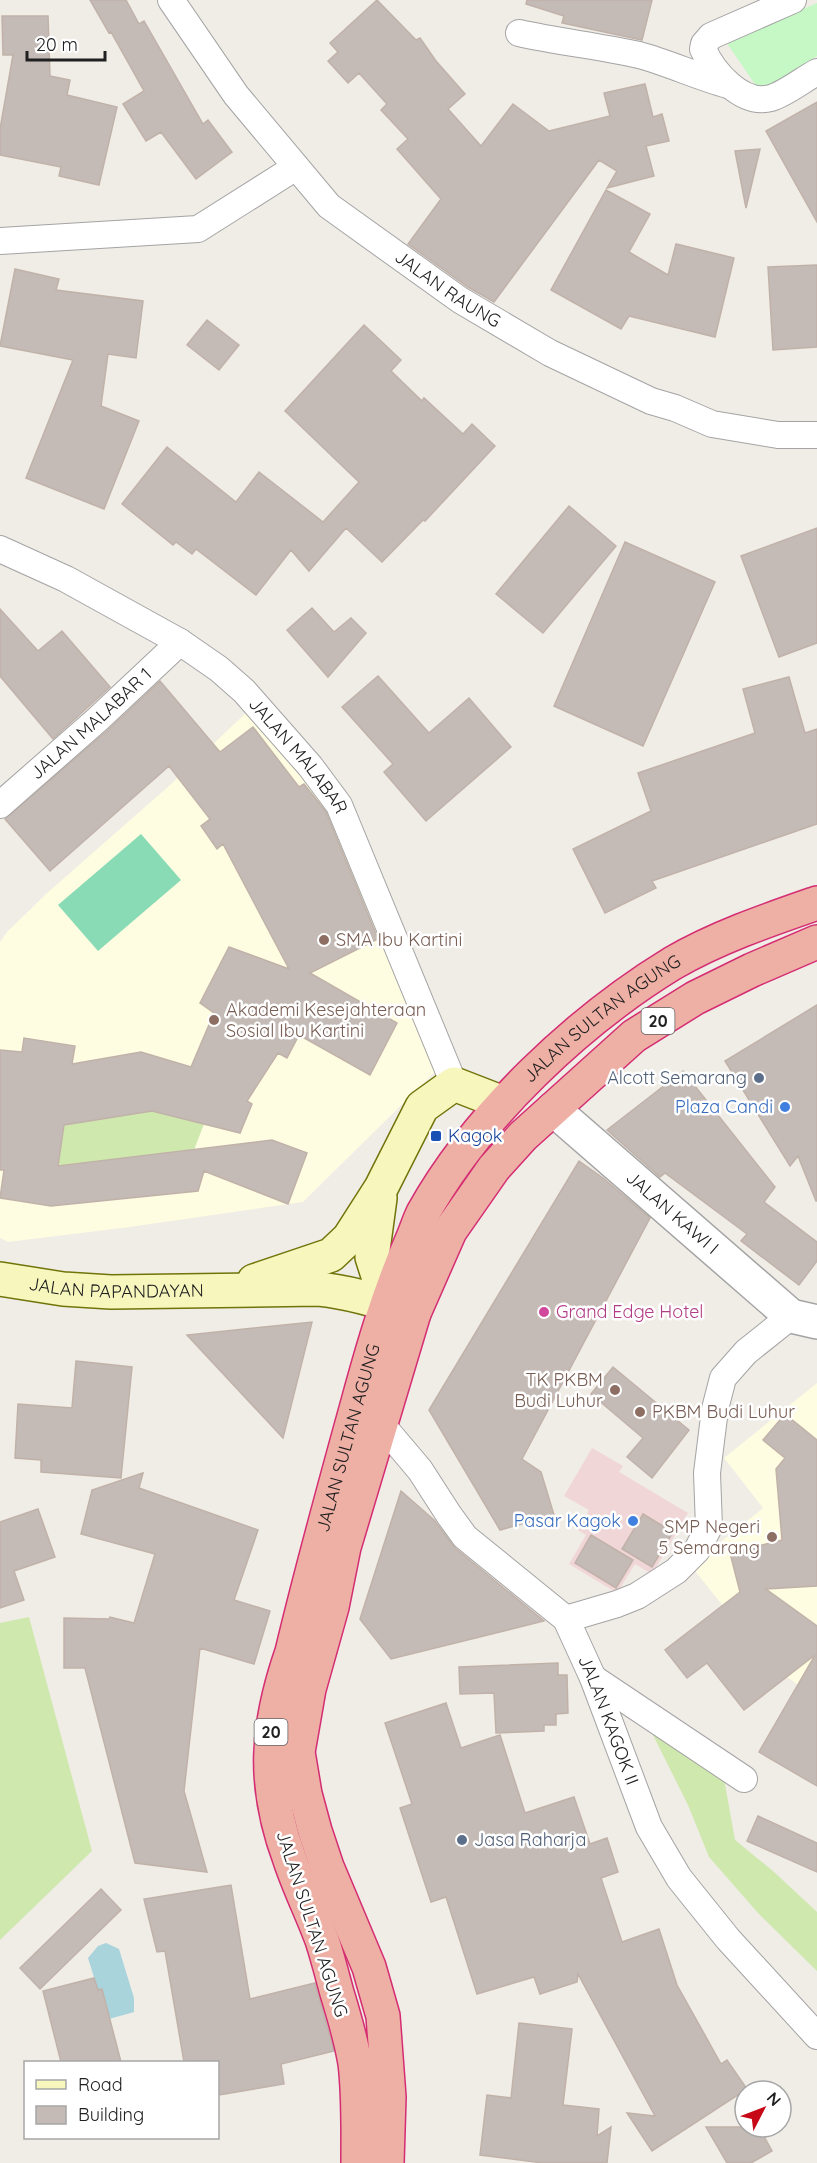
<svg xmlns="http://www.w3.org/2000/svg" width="817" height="2163" font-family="Quicksand,sans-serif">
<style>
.commercial{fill:#f0d6d7}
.education{fill:#fefce1}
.grass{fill:#cfe8ae}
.park{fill:#c6f8c6}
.pitch{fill:#88dbb5}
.water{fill:#a9d4dc}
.building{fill:#c4bbb6;stroke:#c1b2a9;stroke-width:1.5}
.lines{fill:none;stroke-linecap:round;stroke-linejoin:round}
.minor-casing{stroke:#a4a4a4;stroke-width:28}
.tertiary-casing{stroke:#a4a4a4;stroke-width:36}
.secondary-casing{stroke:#707409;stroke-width:36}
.trunk-casing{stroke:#d42d73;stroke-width:36}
.minor{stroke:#fff;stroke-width:26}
.tertiary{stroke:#fff;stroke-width:33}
.secondary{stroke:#f7f6bd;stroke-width:33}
.trunk{stroke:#eeafa5;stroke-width:33}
.education-dot{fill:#8d6e63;stroke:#fff;stroke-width:2}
.service-dot{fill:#5c6f8a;stroke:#fff;stroke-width:2}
.shop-dot{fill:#3f7fe0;stroke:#fff;stroke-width:2}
.transit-dot{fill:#1a4fb4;stroke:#fff;stroke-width:2}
.hotel-dot{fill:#d1479c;stroke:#fff;stroke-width:2}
.labels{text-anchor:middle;stroke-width:5;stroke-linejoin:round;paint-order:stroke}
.shield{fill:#fff;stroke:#636363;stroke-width:1.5}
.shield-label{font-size:16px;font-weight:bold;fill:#202020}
.street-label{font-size:18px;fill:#202020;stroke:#fff}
.education-label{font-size:18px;fill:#785e54;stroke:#fff;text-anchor:start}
.service-label{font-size:18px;fill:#4e5e75;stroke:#fff;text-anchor:end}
.shop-label{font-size:18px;fill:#366cbe;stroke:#fff;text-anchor:end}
.transit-label{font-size:18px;fill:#164399;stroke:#fff;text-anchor:start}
.hotel-label{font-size:18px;fill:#b23c85;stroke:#fff;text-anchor:start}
</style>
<rect width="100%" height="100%" fill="#f0ece6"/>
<!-- commercial -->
<path class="commercial" d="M592 1448 623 1466 619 1472 688 1513 652 1574 635 1564 617 1593 569 1564 586 1535 578 1530 589 1510 564 1496Z"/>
<!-- education -->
<path class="education" d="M250 709 339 814 441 1066 303 1202 130 1227 8 1242 0 1238V942L7 932 46 894 170 785Z
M817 1383V1698L771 1666 691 1566 763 1508 724 1458Z"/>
<!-- grass -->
<path class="grass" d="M152 1111 204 1124 194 1150 58 1166 64 1125Z
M29 1617 92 1851 0 1940V1623Z
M646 1721 723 1773 735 1840 773 1871 817 1912V1971L758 1913 709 1857 688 1805Z"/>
<!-- park -->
<path class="park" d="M817 3V56L761 93 726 42Z"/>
<!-- pitch -->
<path class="pitch" d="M141 834 181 880 98 951 58 905Z"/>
<!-- water -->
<path class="water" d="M106 1943 119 1949 134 1998V2012L109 2019 102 1990H98L88 1958 98 1946Z"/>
<!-- building -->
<path class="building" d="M90 0H126L139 24 144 21 203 124 208 120 232 152 196 179 161 132 146 141 123 104 144 91 111 32 109 33Z
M377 0 416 40 420 38 436 61 465 94 448 109 481 146 513 104 549 131 610 116 604 93 645 84 653 117 662 114 669 141 646 146 654 176 607 188 617 171 599 160 494 302 468 287 408 244 441 199 397 149 408 139 381 110 387 104 359 73 348 83 328 61 338 52 330 43Z
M527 0H652L642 40 562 23 564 16 526 4Z
M2 16H48L50 76 70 80 67 95 117 107 99 185 59 176 61 167 0 155V129L13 55H3Z
M817 102V222L766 131Z
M760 149 746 208 735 151Z
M606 190 650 214 629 252 668 275 676 244 734 258 715 337 629 316 621 329 551 290Z
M817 265V347L773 350 768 267Z
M15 269 59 279 56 290 143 301 136 358 108 354 101 406 139 421 104 509 26 478 73 360 0 346Z
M207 320 239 345 219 370 187 345Z
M364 325 401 360 391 371 422 401 424 398 463 434 472 424 495 446 425 521 423 520 382 562 346 528 309 571 291 550 256 595 196 549 192 554 176 542 173 545 122 504 167 447 236 502 259 472 323 522 359 482 285 411Z
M569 506 616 546 543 633 496 594Z
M817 528V643L779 657 741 556Z
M625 542 715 582 643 746 554 706Z
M312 608 334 632 351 618 366 633 328 677 287 630Z
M0 609 38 651 62 631 110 687 53 739 0 676Z
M378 676 429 733 469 698 511 747 426 821 384 772 393 764 342 707Z
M789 677 805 733 817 729V824L652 881 656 888 605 913 573 849 651 811 638 773 755 733 743 689Z
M160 681 220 752 253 727 299 787 304 784 326 812 378 939 310 973 397 1023 370 1075 299 1035 287 1058 278 1053 247 1101 252 1104 240 1133 152 1111 64 1125 58 1166 272 1140 307 1153 288 1204 204 1171 198 1191 51 1206 0 1198 4 1170H0V1050L22 1052 24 1038 75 1046 72 1064 141 1052 191 1067 214 1013 200 1003 229 947 289 969 223 844 217 849 201 826 210 819 169 766 50 871 5 819 108 730Z
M817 1005V1201H816L798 1156 790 1166 725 1061Z
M683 1071 775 1187 764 1202 817 1242V1261L799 1285 741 1241 747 1234 665 1173 660 1177 607 1130Z
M579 1161 603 1178 650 1218 522 1459 541 1472 554 1515 500 1530 429 1410Z
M312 1322 283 1438 187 1335Z
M76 1361 132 1367 121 1478 41 1472V1460L15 1458 18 1404 72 1408Z
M613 1367 689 1430 652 1478 627 1457 643 1438 591 1394Z
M785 1414 817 1440V1586L766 1589 817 1626V1786L759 1752 815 1655 744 1710 707 1663 687 1678 665 1650 740 1592 730 1553 782 1540 776 1469 785 1458 763 1440Z
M143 1473 139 1488 258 1530 234 1600 270 1611 254 1664 200 1648 184 1791 207 1872 135 1863 85 1668H64V1618L109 1619 110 1617 134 1623 155 1554 81 1534 92 1490Z
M401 1491 434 1520 455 1548 544 1621 391 1659 360 1619Z
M38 1509 55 1557 14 1571 24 1600 0 1608V1522Z
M643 1514 673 1532 652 1567 622 1549Z
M591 1535 633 1560 616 1588 575 1563Z
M558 1663V1675H567L568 1713 556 1714V1725H544V1731L496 1733 494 1693 460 1694 459 1667Z
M446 1703 461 1748 500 1735 525 1813 574 1797 590 1844 607 1838 618 1872 601 1878 622 1942 659 1929 677 1985 721 2064 727 2060 747 2089 652 2151 627 2113 655 2116 578 1974 577 1982 540 1994 534 1977 477 1994 446 1897 431 1902 400 1808 412 1804 385 1723Z
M758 1816 817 1843V1872L747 1841Z
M231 1885 250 1999 315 1983 334 2051 281 2064 284 2084 218 2095V2062H184L165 1951 157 1952 144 1899Z
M101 1889 121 1910 40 1989 20 1968Z
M94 1978 98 1990 102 1989 121 2062H61L43 1991Z
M519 2023 572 2029 563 2105 599 2109 597 2136 611 2127 607 2163H543L480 2155 487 2095 511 2098Z
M706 2127H759L772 2151 751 2163H727Z"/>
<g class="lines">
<defs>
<g id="minor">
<path id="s1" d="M171 0 236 95 329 206 460 300 550 353 651 401 675 408 712 424 778 435H817"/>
<path d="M793 0 711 36 704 44 703 49C713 72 742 106 771 98 785 94 804 79 817 72"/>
<path d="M519 33C559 42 599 46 639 55 669 63 698 77 728 85"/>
<path d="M0 241 198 229 296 167"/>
<path id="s2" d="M0 549 66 579 180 642 219 669 244 691 310 766 339 805 454 1084"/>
<path id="s3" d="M0 805 98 719 180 642"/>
<path id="s4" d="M381 1418 387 1431 420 1470 449 1515 465 1537 566 1619 593 1678 649 1827 679 1878 728 1939 817 2036"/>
<path d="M566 1619 617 1604 637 1596 676 1571 697 1550 709 1527 707 1473 715 1409 723 1378 746 1352 791 1316"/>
<path d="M593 1678 744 1779"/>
</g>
<g id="tertiary">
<path id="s5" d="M553 1109 791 1316 817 1322"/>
</g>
<g id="secondary">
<path d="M380 1198 372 1257 387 1304"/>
<path id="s6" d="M0 1279 63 1289 111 1292 318 1289C351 1292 383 1302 414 1313"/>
<path d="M254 1281 331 1255 349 1238 381 1188 422 1107 454 1084 503 1103"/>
</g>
<g id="trunk">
<path id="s7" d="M358 2163C358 2130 359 2096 355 2063 351 2039 344 2016 337 1993 332 1975 328 1958 322 1940 312 1913 299 1887 290 1860 262 1785 266 1727 292 1652 312 1568 335 1485 358 1402 373 1347 389 1292 412 1240 416 1231 419 1221 423 1213 477 1116 578 1021 673 963 718 937 768 920 817 903"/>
<path d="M387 2163 389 2097 383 2016 369 1967 327 1867 315 1831 305 1794 298 1752 309 1689 332 1607 344 1547 414 1313 450 1231 494 1168 523 1136 634 1036 695 998 752 970 817 942"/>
</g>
</defs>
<!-- minor casing -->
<use href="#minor" class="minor-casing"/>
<!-- tertiary casing -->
<use href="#tertiary" class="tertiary-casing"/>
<!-- secondary casing -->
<use href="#secondary" class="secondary-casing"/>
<!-- trunk casing -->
<use href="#trunk" class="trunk-casing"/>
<!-- minor -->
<use href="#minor" class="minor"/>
<!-- tertiary -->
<use href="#tertiary" class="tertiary"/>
<!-- secondary -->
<use href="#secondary" class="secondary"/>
<!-- trunk -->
<use href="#trunk" class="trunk"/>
</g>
<!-- markers -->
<g class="education-dot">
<circle cx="324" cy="940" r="6"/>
<circle cx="214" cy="1020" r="6"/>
<circle cx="615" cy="1390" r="6"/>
<circle cx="640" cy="1412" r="6"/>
<circle cx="772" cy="1537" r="6"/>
</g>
<g class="service-dot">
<circle cx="759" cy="1078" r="6"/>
<circle cx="462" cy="1840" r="6"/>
</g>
<g class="shop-dot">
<circle cx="785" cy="1107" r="6"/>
<circle cx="633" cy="1521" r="6"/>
</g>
<rect class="transit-dot" x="430" y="1130" width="12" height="12" rx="3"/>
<circle class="hotel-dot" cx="544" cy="1312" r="6"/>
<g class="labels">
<!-- shield labels -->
<g class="shield">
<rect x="641.5" y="1008" width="33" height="26" rx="4.5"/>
<rect x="254.5" y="1719" width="33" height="26" rx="4.5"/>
</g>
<g class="shield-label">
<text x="658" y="1027">20</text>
<text x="271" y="1738">20</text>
</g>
<!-- street labels -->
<g class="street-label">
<text dy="6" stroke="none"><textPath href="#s1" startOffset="405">JALAN RAUNG</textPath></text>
<text dy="6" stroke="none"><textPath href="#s3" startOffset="122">JALAN MALABAR 1</textPath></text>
<text dy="6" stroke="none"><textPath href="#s2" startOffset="368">JALAN MALABAR</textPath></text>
<text dy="6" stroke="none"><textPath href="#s7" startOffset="1252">JALAN SULTAN AGUNG</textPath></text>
<text dy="6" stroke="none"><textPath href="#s5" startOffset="158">JALAN KAWI I</textPath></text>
<text dy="6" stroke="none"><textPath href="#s6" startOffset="117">JALAN PAPANDAYAN</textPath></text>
<text dy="6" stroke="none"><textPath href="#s7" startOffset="748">JALAN SULTAN AGUNG</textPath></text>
<text dy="6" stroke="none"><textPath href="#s4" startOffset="386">JALAN KAGOK II</textPath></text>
<text transform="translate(312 1924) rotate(72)" y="6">JALAN SULTAN AGUNG</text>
</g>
<!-- education labels -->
<g class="education-label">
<text x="336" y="946">SMA Ibu Kartini</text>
<text x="226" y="1016">Akademi Kesejahteraan<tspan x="226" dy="21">Sosial Ibu Kartini</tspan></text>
<text x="603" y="1386" text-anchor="end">TK PKBM<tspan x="603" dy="21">Budi Luhur</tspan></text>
<text x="652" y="1418">PKBM Budi Luhur</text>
<text x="760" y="1533" text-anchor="end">SMP Negeri<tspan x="760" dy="21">5 Semarang</tspan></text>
</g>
<!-- service labels -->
<g class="service-label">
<text x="747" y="1084">Alcott Semarang</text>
<text x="474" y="1846" text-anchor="start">Jasa Raharja</text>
</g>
<!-- shop labels -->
<g class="shop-label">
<text x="773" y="1113">Plaza Candi</text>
<text x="621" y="1527">Pasar Kagok</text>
</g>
<!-- transit labels -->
<g class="transit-label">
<text x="448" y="1142">Kagok</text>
</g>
<!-- hotel labels -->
<g class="hotel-label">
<text x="556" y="1318">Grand Edge Hotel</text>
</g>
</g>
<!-- legend -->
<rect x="24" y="2061" width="195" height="78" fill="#ffffff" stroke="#a6a6a6" stroke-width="1.5"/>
<rect x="36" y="2080" width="30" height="9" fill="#f7f6bd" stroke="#a6a6a6" stroke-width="1.5"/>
<text x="78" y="2091" font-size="18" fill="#202020">Road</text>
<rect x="36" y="2106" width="30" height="18" fill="#c4bbb6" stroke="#a6a6a6" stroke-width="1.5"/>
<text x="78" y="2121" font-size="18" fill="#202020">Building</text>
<!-- north arrow -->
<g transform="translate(763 2109) rotate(48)"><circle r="28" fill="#ffffff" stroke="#a6a6a6" stroke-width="1.5"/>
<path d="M0-4.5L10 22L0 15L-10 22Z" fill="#c70816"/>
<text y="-9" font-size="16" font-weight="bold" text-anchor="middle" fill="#202020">N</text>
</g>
<!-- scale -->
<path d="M27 51v9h78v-9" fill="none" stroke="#202020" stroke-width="3"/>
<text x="36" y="51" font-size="18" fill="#202020" stroke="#ffffff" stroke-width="4.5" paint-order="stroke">20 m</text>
</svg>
